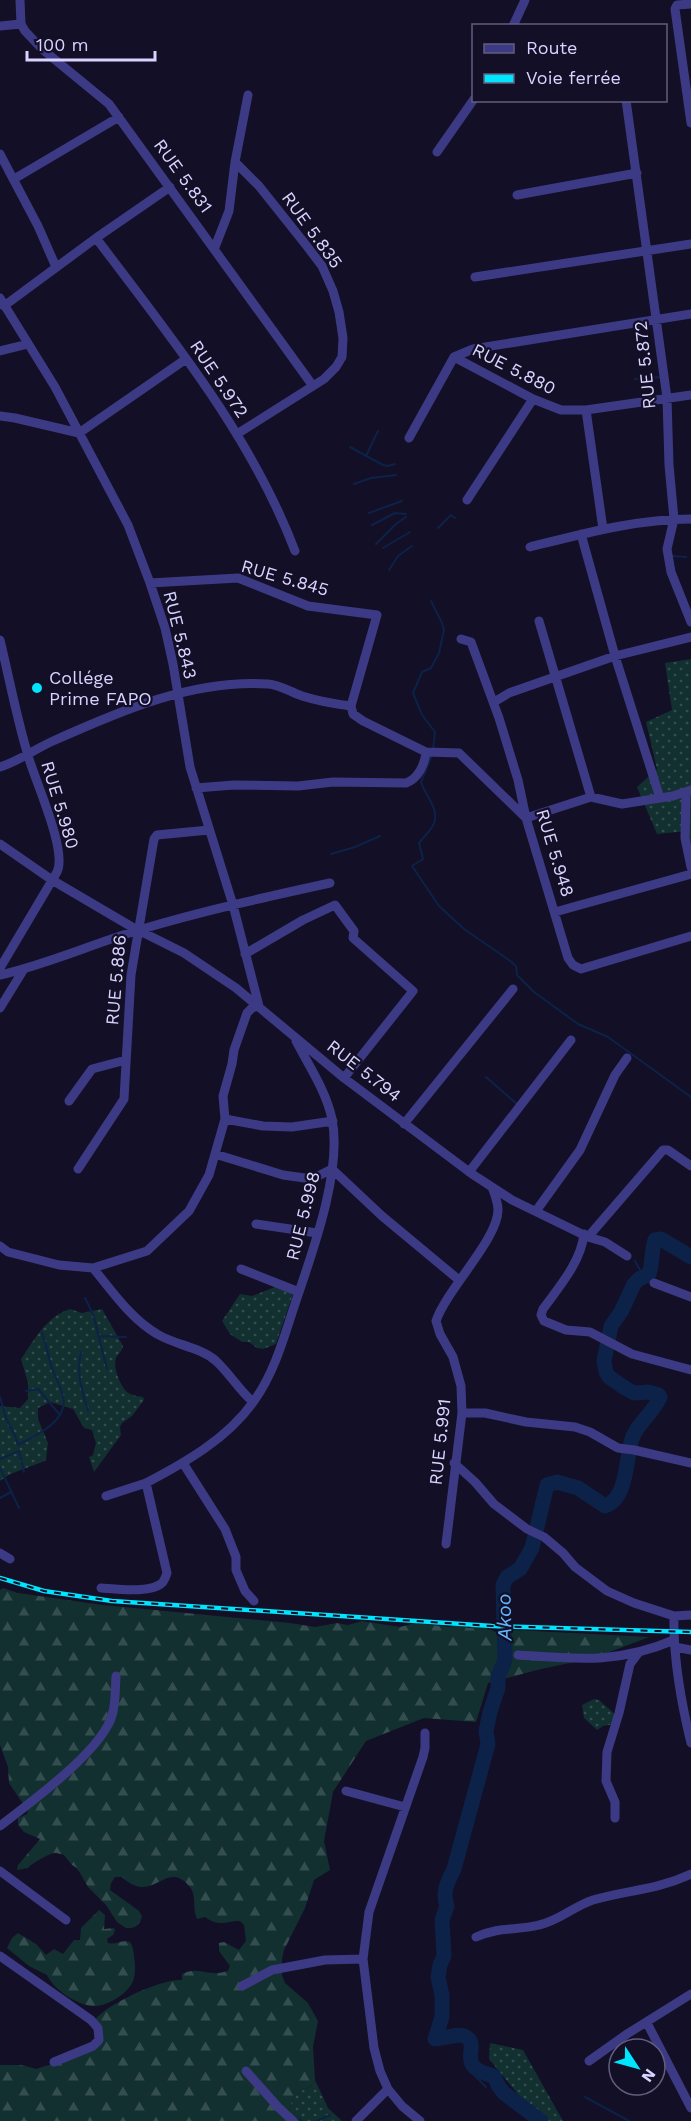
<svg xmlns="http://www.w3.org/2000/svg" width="691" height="2121" font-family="'Work Sans',sans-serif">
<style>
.grass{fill:url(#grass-dots)}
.forest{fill:url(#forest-firs)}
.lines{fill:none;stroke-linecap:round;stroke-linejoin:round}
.stream{stroke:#0c2248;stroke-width:2}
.river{stroke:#0c2248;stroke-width:15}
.minor{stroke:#3d3a85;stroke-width:9}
.rail-casing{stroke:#00e5ff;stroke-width:4.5}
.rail{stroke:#130f26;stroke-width:2;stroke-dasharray:7;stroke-linecap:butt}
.poi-dot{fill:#00e5ff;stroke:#130f26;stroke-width:2}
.labels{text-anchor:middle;stroke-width:4.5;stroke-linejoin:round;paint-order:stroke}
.street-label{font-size:18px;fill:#d9d4ff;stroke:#130f26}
.poi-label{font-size:18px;fill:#d9d4ff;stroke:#130f26;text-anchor:start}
.water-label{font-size:20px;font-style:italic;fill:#62b6ff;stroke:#130f26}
</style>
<defs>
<pattern id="grass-dots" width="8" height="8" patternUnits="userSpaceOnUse" patternTransform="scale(1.5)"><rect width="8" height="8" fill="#12302f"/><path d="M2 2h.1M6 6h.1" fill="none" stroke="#344d4e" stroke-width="1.8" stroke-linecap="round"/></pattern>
<pattern id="forest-firs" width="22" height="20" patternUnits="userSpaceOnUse" patternTransform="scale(1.5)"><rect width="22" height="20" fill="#12302f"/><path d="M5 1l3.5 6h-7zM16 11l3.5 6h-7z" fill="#344d4e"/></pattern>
</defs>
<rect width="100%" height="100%" fill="#130f26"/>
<!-- grass -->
<path class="grass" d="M691 659V846L688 831 657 834 637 787 657 769 646 722 672 710 665 663Z
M275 1287 293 1294 276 1344 263 1349 257 1348 249 1342H242L230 1334 222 1321 240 1294 252 1296Z
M70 1309 82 1313 102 1309 123 1346C122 1351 118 1354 116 1358 113 1368 119 1382 125 1390 129 1395 137 1396 143 1397L144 1400 132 1416 122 1423 120 1427 121 1435 94 1472 89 1457 93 1455 96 1443 92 1430 84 1428 73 1409 50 1402 38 1408V1419L48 1443 46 1460C31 1468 13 1470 0 1481V1406L20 1408 28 1399V1383L21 1359C34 1340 47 1316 70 1309Z
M594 1699 599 1700 618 1717 614 1724 603 1726 597 1730 584 1718 582 1705Z
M490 2043 523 2050 563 2121H540L489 2059Z
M315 2080 328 2108 342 2121H289C287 2106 294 2091 310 2087Z"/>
<!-- forest -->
<path class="forest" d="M3 1588 18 1593 103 1605 290 1623 315 1627 337 1623 348 1625 362 1621 400 1627 415 1623 449 1627 458 1625 469 1628 481 1626 496 1632 514 1630 649 1637 594 1658 541 1669 488 1683 476 1722 424 1718 366 1741 333 1792 324 1841 330 1870 314 1880 305 1908 284 1950 282 1959V1975L285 1983 308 2003 318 2021 313 2047 315 2080 310 2087C294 2091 287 2106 289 2121H0V2065H22L36 2069 58 2062 95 2044V2020C106 2004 163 1978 182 1980V1974C194 1968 201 1972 213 1973 217 1974 223 1972 228 1971L230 1966 219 1951V1943L224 1942 239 1950 246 1941 244 1925 240 1921C224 1921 221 1928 205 1917L197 1919C192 1909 197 1896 190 1887 165 1857 154 1907 122 1877H115L111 1883 110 1890 139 1911 142 1916C140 1925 135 1929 126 1928L117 1922 106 1905 88 1887 77 1868 72 1865 64 1855C62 1854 56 1853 54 1853 48 1854 31 1864 28 1868L17 1870 18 1865 40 1839 24 1832 18 1825V1818L27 1814 28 1811 9 1783 8 1767 0 1745V1590Z
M99 1910 105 1915 104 1929 114 1928 115 1930 113 1935 107 1939 108 1943C116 1945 122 1939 130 1942 134 1948 134 1957 135 1965 135 1971 135 1978 132 1983 126 1995 106 2007 92 2006 76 2004 54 1990 47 1975L29 1966 7 1948 12 1938 18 1933 36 1944 46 1955 54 1949 63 1954 74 1940H80L81 1928Z"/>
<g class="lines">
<!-- stream -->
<path class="stream" d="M635 379 661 377
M350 447 383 465 388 466 395 464
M366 456 378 431
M354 484 371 478 396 475
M369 513 402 501
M372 525 395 513 406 514
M438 528 451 515 455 518
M376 544 397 523 406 517
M383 548 410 532
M672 556 686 557
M389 570 398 556 412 546
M431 601 442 623 444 630 439 653 431 668 422 672 413 693 422 715 435 732 433 750
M432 755 421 782C424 793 440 810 434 823 432 830 424 836 419 843L423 859 412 866 439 906 464 929 509 960 516 966 517 975 534 992 578 1024 608 1037 691 1097
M331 854 355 847 380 836
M486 1077 518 1105
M635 1261 644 1277
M85 1298 93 1314 107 1369
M99 1336 126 1337
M81 1352C76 1373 82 1391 88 1411
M26 1391 38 1389 60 1415
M0 1397 6 1418 16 1438 18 1445C35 1436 69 1421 63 1397 61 1385 54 1376 51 1365 48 1355 46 1344 42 1333
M0 1459 19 1451 24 1472
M0 1468 19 1508
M0 1498 11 1492
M473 2068 471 2072 486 2087
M585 2097 629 2121
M300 2119 301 2121
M317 2121 330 2115"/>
<!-- river -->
<path class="river" d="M541 2121 504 2093 499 2087 494 2076C451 2066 484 2044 464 2036 457 2033 443 2039 435 2039L442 2017V1995L438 1977 440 1965 444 1956 442 1920 447 1906C442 1892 447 1883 454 1869L488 1744 486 1731 490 1712 498 1688V1677L505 1660 503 1585 507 1577 520 1569 532 1548 547 1485 557 1482 578 1488 605 1506C629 1498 625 1456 633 1436 640 1421 654 1412 660 1397L659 1395 648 1392 634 1393 625 1388 609 1377 606 1372 604 1361 611 1326 621 1312 634 1284 639 1279 649 1274C653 1263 651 1251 655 1240L661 1239 691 1257"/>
<!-- minor -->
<path class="minor" d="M20 0 21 24 25 31 42 49 109 104 313 386
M691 4 677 5 675 9 691 123
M0 26 21 24
M513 26 525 0
M626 100 667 398 669 465 674 519 667 549 671 572 691 622
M437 152 474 99
M0 154 38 226 56 267
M235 162 248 95
M14 179 119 117
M517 195 637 173
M96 238C170 336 251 435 295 551
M215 247 229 211 235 162 259 186 306 245 322 266 333 291 339 312 343 338 342 357 336 367 324 379 237 434
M475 277 691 244
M0 298 55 387 128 525 150 583 165 628 173 664 190 767 233 905 259 1006 252 1008 247 1013 234 1050 232 1064 223 1096 225 1119 209 1175 189 1211 147 1251 93 1268 59 1265 8 1252 0 1246
M0 303 4 306 96 238 170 187
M691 314 473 349 454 357 533 399 561 410H586L691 395
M0 351 28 344
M586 410 603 529
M0 416 15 418 79 433 186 359
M409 438 454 357
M467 500 533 399
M581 534 615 656 660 798
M530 547C582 534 636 519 691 519
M539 621 591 797
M461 639 471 642 499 718 518 780 526 818 568 958 573 965 581 969 691 936
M0 640C9 677 16 715 27 752 33 777 68 850 57 872L0 968
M494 702 509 693 615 656 691 637
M426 752 459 753 526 818 591 797 622 804 673 796 691 790
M0 767C19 761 35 749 53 741 120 711 193 679 268 684 281 685 290 692 302 696 318 701 335 704 351 706L377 615 308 606 238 578 150 583
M196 788 234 785 298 786 333 782 406 783C418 779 425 764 426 752L363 721 353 714 351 706
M686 793 685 838 691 867
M0 844 52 880 132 927 184 953 236 988 344 1078 472 1174 512 1200 588 1237 663 1150H668L691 1166
M555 912 691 874
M245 954 303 920 335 905 354 931 353 938 413 991 344 1078
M0 975C48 964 92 944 139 930 202 911 266 897 330 883
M0 1008 24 969
M69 1101 92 1069 126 1060
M225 1119 263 1126 292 1127 333 1121
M404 1124 513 989
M215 1154 283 1175 312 1179 332 1169 382 1216 459 1280
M78 1169 124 1099 131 975 154 839 157 835 209 830
M469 1172 571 1040
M536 1211 580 1150 615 1075 627 1058
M256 1224 317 1233
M584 1234C581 1262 559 1287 543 1309L541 1315 544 1321 566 1330 590 1332 632 1354 691 1370
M588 1237 605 1242 627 1256
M93 1268C112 1291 131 1319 157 1334 175 1345 200 1347 216 1361 230 1374 239 1390 253 1402
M241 1269 299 1292
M654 1283 691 1297
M462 1413H485L526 1422 575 1427 590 1432 618 1448 634 1450 691 1463
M183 1463 225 1529 236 1557V1570L245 1591 254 1601
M454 1463 475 1482 494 1504 527 1529 544 1537 563 1553 575 1567 607 1591 634 1603 674 1616 691 1615
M106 1496 146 1483
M446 1544 462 1413 461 1386 453 1357 440 1334 436 1321C447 1289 498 1239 498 1210 498 1202 495 1195 492 1187
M0 1553 10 1559
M101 1588C116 1589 152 1594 163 1582 165 1579 166 1576 167 1573L146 1483C186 1462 227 1439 254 1401 277 1369 286 1329 299 1292 315 1245 342 1168 332 1119 326 1091 309 1066 296 1041
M674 1616C673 1658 681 1702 691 1743
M675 1647 691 1650
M518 1655C577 1659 618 1664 674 1640
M346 1791 405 1807
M615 1818V1802L606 1781 607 1752 619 1713 630 1664 639 1652
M0 1826C31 1802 90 1759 108 1725 116 1711 115 1692 116 1676
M0 1871 66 1920
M476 1937C501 1926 515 1931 539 1925 559 1921 574 1906 593 1900 627 1890 657 1890 691 1874
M0 1956 91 2020 98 2028 99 2040 93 2046 54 2062
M242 1986 272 1970 325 1960 363 1959
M647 2023 691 2108
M589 2061 627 2034 691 1994
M246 2071 278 2107 293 2121
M356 2121 388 2089
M420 2121 402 2106 388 2089 380 2071 374 2048 363 1959 369 1912 423 1757 425 1748V1733"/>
<defs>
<path id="rail" d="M0 1578 44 1591 112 1601 492 1626 691 1632"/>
</defs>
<!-- rail casing -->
<use href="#rail" class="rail-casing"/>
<!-- rail -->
<use href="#rail" class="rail"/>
</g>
<!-- markers -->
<circle class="poi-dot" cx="37" cy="688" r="6"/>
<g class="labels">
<!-- street labels -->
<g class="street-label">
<text transform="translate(183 176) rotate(54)" y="6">RUE 5.831</text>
<text transform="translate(312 230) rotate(54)" y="6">RUE 5.835</text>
<text transform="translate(645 365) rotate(-96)" y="6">RUE 5.872</text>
<text transform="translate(514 369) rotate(27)" y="6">RUE 5.880</text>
<text transform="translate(219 379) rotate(56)" y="6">RUE 5.972</text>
<text transform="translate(285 578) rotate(16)" y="6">RUE 5.845</text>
<text transform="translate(180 635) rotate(76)" y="6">RUE 5.843</text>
<text transform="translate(60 805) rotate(73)" y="6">RUE 5.980</text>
<text transform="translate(555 853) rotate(73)" y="6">RUE 5.948</text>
<text transform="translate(116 980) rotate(-85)" y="6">RUE 5.886</text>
<text transform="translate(364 1071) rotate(38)" y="6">RUE 5.794</text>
<text transform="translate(303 1216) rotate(-76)" y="6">RUE 5.998</text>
<text transform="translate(440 1442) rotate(-84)" y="6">RUE 5.991</text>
</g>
<!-- poi labels -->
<g class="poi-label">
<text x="49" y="684">Collége<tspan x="49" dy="21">Prime FAPO</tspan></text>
</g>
<!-- water labels -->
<g class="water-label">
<text transform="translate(504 1617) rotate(-91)" y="7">Akoo</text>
</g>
</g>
<!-- legend -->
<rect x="472" y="24" width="195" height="78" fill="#130f26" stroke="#625e7d" stroke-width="1.5"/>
<rect x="484" y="44" width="30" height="9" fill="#3d3a85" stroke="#625e7d" stroke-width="1.5"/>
<text x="526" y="54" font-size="18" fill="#d9d4ff">Route</text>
<rect x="484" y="74" width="30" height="9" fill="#00e5ff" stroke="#625e7d" stroke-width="1.5"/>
<text x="526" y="84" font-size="18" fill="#d9d4ff">Voie ferrée</text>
<!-- north arrow -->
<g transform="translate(637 2067) rotate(126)"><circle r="28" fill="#130f26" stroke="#625e7d" stroke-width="1.5"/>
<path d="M0-4.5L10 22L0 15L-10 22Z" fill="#00e5ff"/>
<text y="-9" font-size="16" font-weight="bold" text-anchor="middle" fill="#d9d4ff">N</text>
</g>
<!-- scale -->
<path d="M27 51v9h128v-9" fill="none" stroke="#d9d4ff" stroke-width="3"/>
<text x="36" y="51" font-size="18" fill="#d9d4ff" stroke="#130f26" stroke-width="4.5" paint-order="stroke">100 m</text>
</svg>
